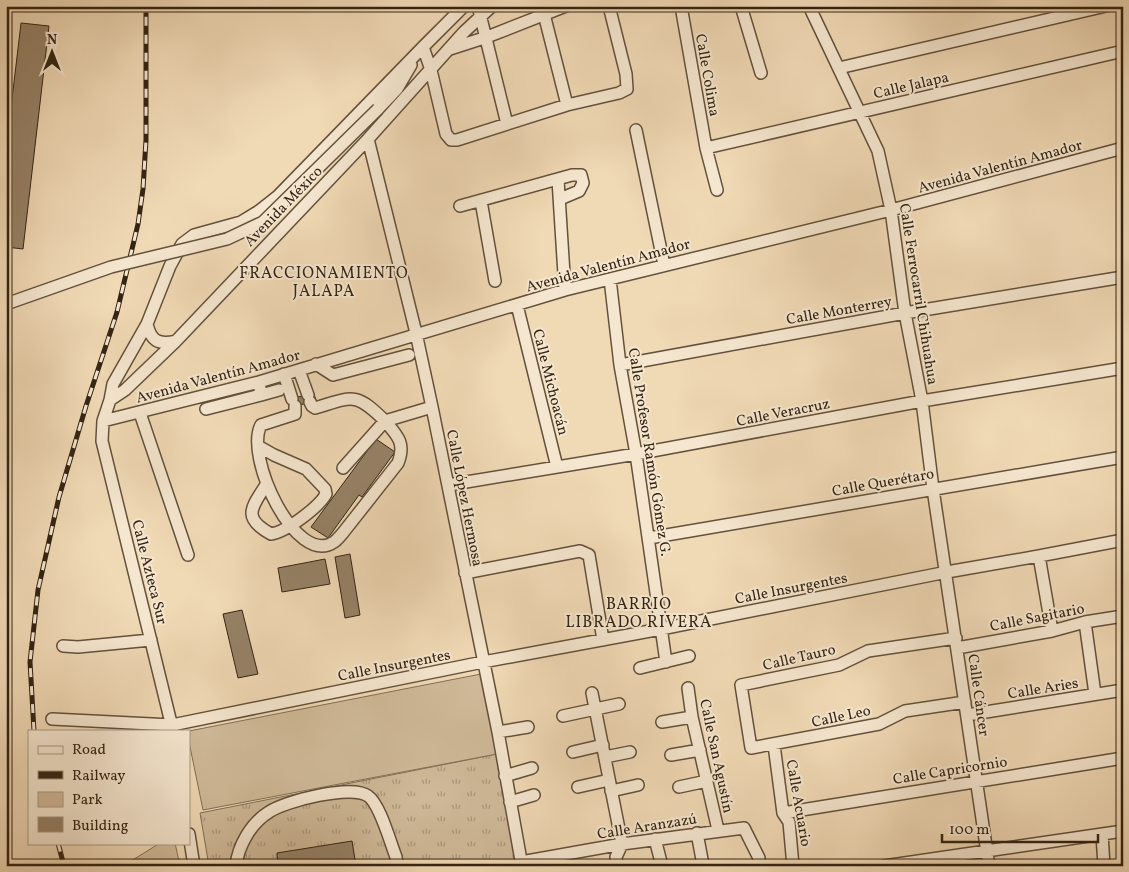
<svg xmlns="http://www.w3.org/2000/svg" width="1129" height="872" font-family="Vollkorn,serif">
<style>
.grass{fill:url(#grass-tufts);stroke:#826f56}
.park{fill:#d0ba99;stroke:#826f56}
.building{fill:#968267;stroke:#342413}
.lines{fill:none;stroke-linecap:round;stroke-linejoin:round}
.minor-casing{stroke:#63513c;stroke-width:14}
.minor{stroke:#f5e6cf;stroke-width:11}
.rail-casing{stroke:#342413;stroke-width:5}
.rail{stroke:#f5e6cf;stroke-width:3;stroke-dasharray:9;stroke-linecap:butt}
.minor-bridge-casing{stroke:#63513c;stroke-width:14;stroke-linecap:butt}
.minor-bridge{stroke:#f5e6cf;stroke-width:11}
.labels{text-anchor:middle;stroke-width:4;stroke-linejoin:round;paint-order:stroke}
.street-label{font-size:15px;fill:#342413;stroke:#f5e6cf}
.neighbourhood-label{font-size:16px;letter-spacing:1px;fill:#342413;stroke:#f5e6cf}
</style>
<defs>
<pattern id="grass-tufts" width="24" height="20" patternUnits="userSpaceOnUse" patternTransform="scale(1.25)"><rect width="24" height="20" fill="#d0ba99"/><path d="M3 7l-1-3M5 7V3M7 7l1-3M15 17l-1-3M17 17v-4M19 17l1-3" fill="none" stroke="#aa977c"/></pattern>
</defs>
<rect width="100%" height="100%" fill="#f0d9b5"/>
<filter id="stains"><feTurbulence type="fractalNoise" baseFrequency=".004" numOctaves="4"/><feColorMatrix values="0 0 0 0 .2 0 0 0 0 .09 0 0 0 0 .02 0 0 0 .5 -.17"/></filter>
<radialGradient id="worn" r=".72"><stop offset=".6" stop-color="#630" stop-opacity="0"/><stop offset="1" stop-color="#630" stop-opacity=".3"/></radialGradient>
<!-- grass -->
<path class="grass" d="M497 754 517 866H209L200 813Z"/>
<!-- park -->
<path class="park" d="M481 674 497 754 203 810 189 742V731Z
M160 843H175L180 866H123Z"/>
<!-- building -->
<path class="building" d="M21 23 49 26 23 249 6 247V150Z
M314 393 316 401 291 407 290 399Z
M376 439 395 452 362 497 359 495 328 538 311 527Z
M350 554 360 615 345 618 335 557Z
M325 559 330 584 282 592 278 568Z
M242 610 258 674 238 678 223 614Z
M352 841 356 866H288V863L278 864 277 853Z"/>
<g class="lines">
<defs>
<path id="minor" d="M478 6 507 124
M681 6 706 148 717 190
M741 6 761 73
M809 6 878 151 891 210 905 313 922 401 933 489 989 866
M544 14 567 105
M423 47 431 70 446 134 451 140H457L567 105 619 93 627 89 626 74 609 6
M450 49 487 37 566 6
M839 68 1106 6
M378 109 397 89 411 65
M636 130 664 265
M368 139 416 333 432 407 498 732 522 866
M706 148 1123 51
M558 180 565 290
M481 201 495 281
M460 206 572 175H581L583 183 579 191 560 199
M610 279 620 365 636 454 666 662
M517 305 557 467
M147 324C151 341 158 345 176 341
M316 364 333 375 409 355
M620 365 905 313 1123 277
M299 370 308 395
M284 374 292 399
M261 395 279 390
M110 400 125 390 176 341 368 139 464 32 492 6
M310 402 312 406 315 408C352 397 355 391 385 421L343 468
M295 406V414L261 425C244 456 296 568 334 542 337 540 340 536 342 534L398 463C406 443 397 435 385 421L432 407
M206 409 261 395 259 382
M140 413 188 555
M103 421 259 382 565 290 891 210 1123 148
M258 446 274 455 306 469 325 489 326 494C319 507 286 532 271 534 242 518 251 508 266 485
M448 485 636 454 922 401 1123 368
M649 538 1123 457
M1039 556 1052 631
M465 573 580 551 589 555 603 640
M1085 622 1095 694
M956 638 868 651 839 665 741 685 751 748 879 724 905 711 965 702
M63 646 78 647 151 640
M957 648 1052 631 1085 622 1123 616
M640 668 689 656
M688 688 692 717 718 830
M592 693 622 844 616 857 617 866
M967 715 1123 690
M563 716 619 704
M52 719 172 725 483 662 661 629 947 572 1039 556 1123 540
M662 722 692 717
M173 731 102 441 103 421 110 400 113 384 147 324 170 266 182 244 194 235 241 222 259 211 278 196 423 47 464 6
M498 732 528 727
M774 745 783 813 789 822 793 866
M573 752 603 745
M671 755 700 750
M605 757 630 752
M505 776 532 768
M578 787 609 780
M679 787 707 781
M611 791 638 785
M510 802 534 795
M783 813 1123 758
M697 833 703 865
M189 834 194 866
M1102 834 1104 866
M655 839 662 866
M521 862 622 844 744 828 759 858
M236 866C238 846 251 823 269 812 285 801 352 784 368 796 380 804 390 842 396 857L397 866
M884 866 1123 831"/>
</defs>
<!-- minor casing -->
<use href="#minor" class="minor-casing"/>
<!-- minor -->
<use href="#minor" class="minor"/>
<defs>
<path id="rail" d="M34 731 30 662 38 590 59 497 86 406 117 312 138 224 143 189 146 140V6
M58 843 64 866"/>
</defs>
<!-- rail casing -->
<use href="#rail" class="rail-casing"/>
<!-- rail -->
<use href="#rail" class="rail"/>
<defs>
<path id="minor-bridge" d="M6 304 111 267 227 239 263 222 378 109"/>
</defs>
<!-- minor-bridge casing -->
<use href="#minor-bridge" class="minor-bridge-casing"/>
<!-- minor-bridge -->
<use href="#minor-bridge" class="minor-bridge"/>
</g>
<g class="labels">
<!-- street labels -->
<g class="street-label">
<text transform="translate(708 75) rotate(80)" y="5">Calle Colima</text>
<text transform="translate(911 85) rotate(-13)" y="5">Calle Jalapa</text>
<text transform="translate(1000 166) rotate(-15)" y="5">Avenida Valentín Amador</text>
<text transform="translate(283 206) rotate(-46)" y="5">Avenida México</text>
<text transform="translate(608 265) rotate(-15)" y="5">Avenida Valentín Amador</text>
<text transform="translate(919 294) rotate(81)" y="5">Calle Ferrocarril Chihuahua</text>
<text transform="translate(839 310) rotate(-10)" y="5">Calle Monterrey</text>
<text transform="translate(218 376) rotate(-15)" y="5">Avenida Valentín Amador</text>
<text transform="translate(551 382) rotate(76)" y="5">Calle Michoacán</text>
<text transform="translate(783 412) rotate(-11)" y="5">Calle Veracruz</text>
<text transform="translate(650 452) rotate(81)" y="5">Calle Profesor Ramón Gómez G.</text>
<text transform="translate(883 482) rotate(-10)" y="5">Calle Querétaro</text>
<text transform="translate(465 498) rotate(79)" y="5">Calle López Hermosa</text>
<text transform="translate(150 572) rotate(76)" y="5">Calle Azteca Sur</text>
<text transform="translate(791 588) rotate(-11)" y="5">Calle Insurgentes</text>
<text transform="translate(1037 617) rotate(-11)" y="5">Calle Sagitario</text>
<text transform="translate(799 657) rotate(-13)" y="5">Calle Tauro</text>
<text transform="translate(394 665) rotate(-11)" y="5">Calle Insurgentes</text>
<text transform="translate(1043 688) rotate(-9)" y="5">Calle Aries</text>
<text transform="translate(979 695) rotate(82)" y="5">Calle Cáncer</text>
<text transform="translate(841 716) rotate(-12)" y="5">Calle Leo</text>
<text transform="translate(717 756) rotate(78)" y="5">Calle San Agustín</text>
<text transform="translate(950 770) rotate(-9)" y="5">Calle Capricornio</text>
<text transform="translate(799 803) rotate(80)" y="5">Calle Acuario</text>
<text transform="translate(647 826) rotate(-9)" y="5">Calle Aranzazú</text>
</g>
<!-- neighbourhood labels -->
<g class="neighbourhood-label">
<text x="324" y="278">FRACCIONAMIENTO<tspan x="324" dy="18">JALAPA</tspan></text>
<text x="639" y="609">BARRIO<tspan x="639" dy="18">LIBRADO RIVERA</tspan></text>
</g>
</g>
<!-- margin -->
<rect width="1129" height="872" fill="none" stroke="#f0d9b5" stroke-width="25"/>
<rect x="8" y="8" width="1114" height="857" fill="none" stroke="#342413" stroke-width="2.5"/>
<rect x="12" y="12" width="1104" height="847" fill="none" stroke="#342413"/>
<!-- legend -->
<rect x="28" y="730" width="162" height="115" fill="#f5e6cf" stroke="#a89884"/>
<rect x="38" y="746" width="25" height="8" fill="#f5e6cf" stroke="#a89884"/>
<text x="72" y="754" font-size="15" fill="#342413">Road</text>
<rect x="38" y="771" width="25" height="8" fill="#342413" stroke="#a89884"/>
<text x="72" y="780" font-size="15" fill="#342413">Railway</text>
<rect x="38" y="792" width="25" height="15" fill="#d0ba99" stroke="#a89884"/>
<text x="72" y="804" font-size="15" fill="#342413">Park</text>
<rect x="38" y="817" width="25" height="15" fill="#968267" stroke="#a89884"/>
<text x="72" y="830" font-size="15" fill="#342413">Building</text>
<!-- north arrow -->
<g transform="translate(52 52)" stroke="#f5e6cf" stroke-width="4" paint-order="stroke">
<path d="M0-4L9 19L0 12L-9 19Z" fill="#342413"/>
<text y="-8" font-size="14" font-weight="bold" text-anchor="middle" fill="#342413">N</text>
</g>
<!-- scale -->
<path d="M942 834v8h156v-8" fill="none" stroke="#342413" stroke-width="2.5"/>
<text x="949" y="834" font-size="15" fill="#342413" stroke="#f5e6cf" stroke-width="4" paint-order="stroke">100 m</text>
<rect width="100%" height="100%" filter="url(#stains)"/>
<rect width="100%" height="100%" fill="url(#worn)"/>
</svg>
